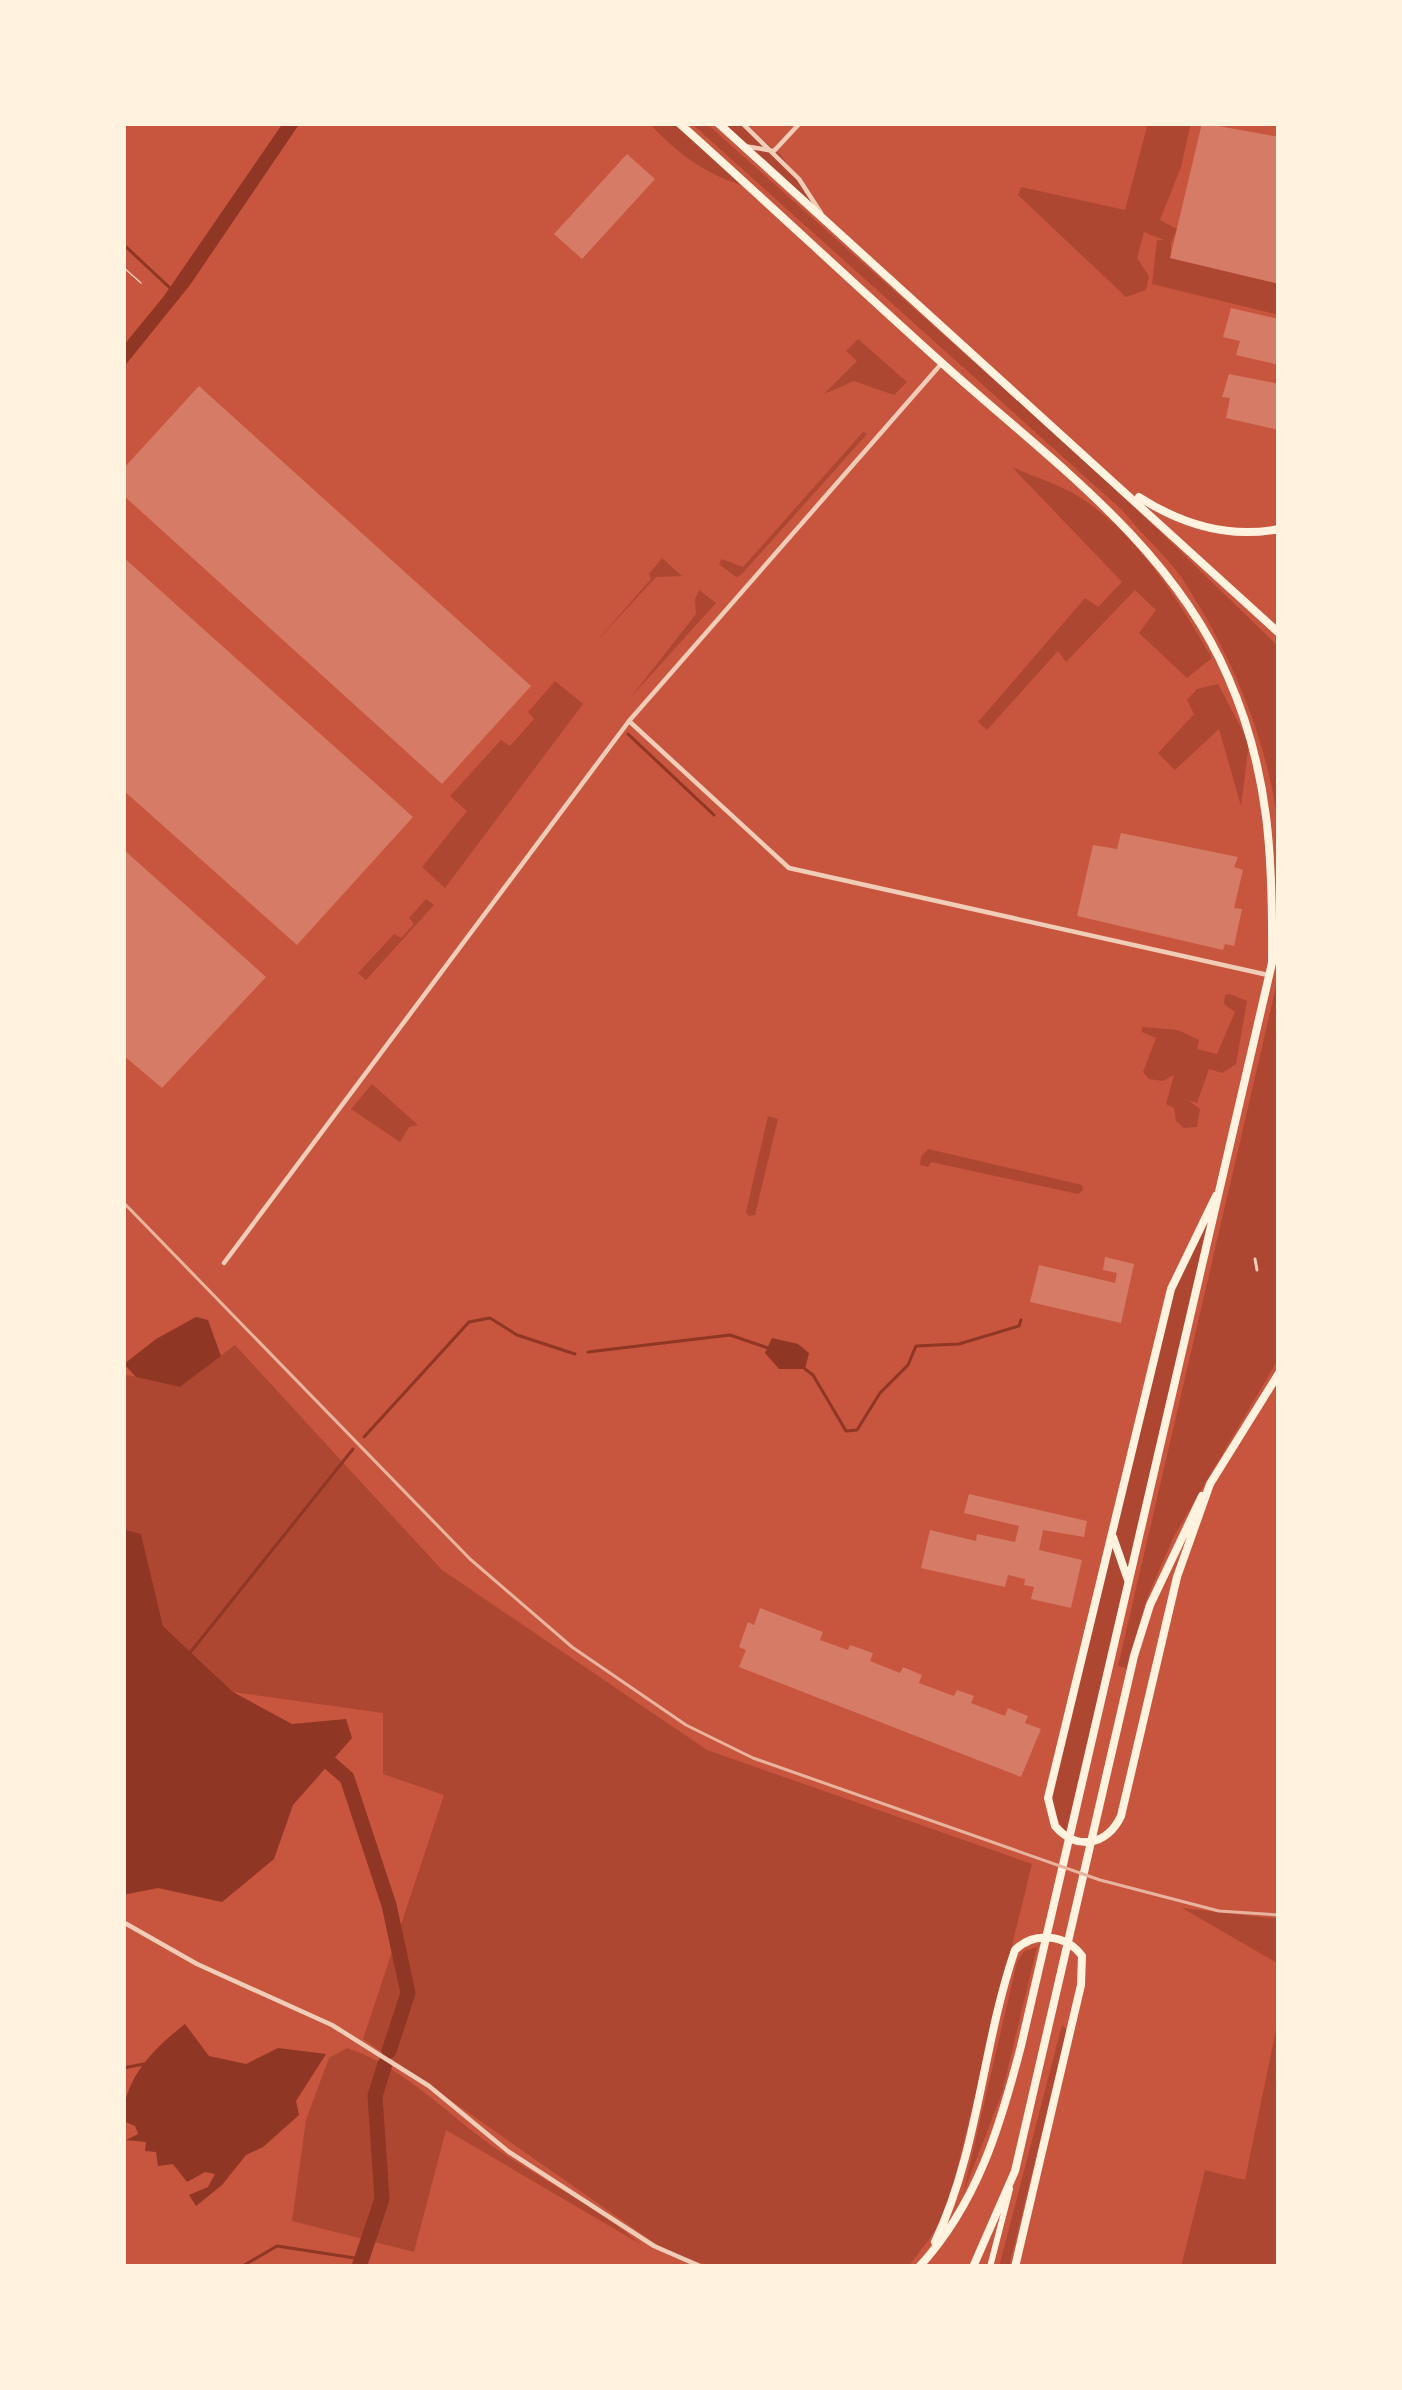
<svg xmlns="http://www.w3.org/2000/svg" width="1402" height="2390" font-family="Merriweather,serif">
<style>
.green{fill:#ae4732}
.water{fill:#8f3625}
.lines{fill:none;stroke-linecap:round;stroke-linejoin:round}
.stream{stroke:#8f3625;stroke-width:3}
.river{stroke:#8f3625;stroke-width:15}
.building{fill:#d67c66}
.service{stroke:#f1ccb7;stroke-width:1.5}
.pedestrian{stroke:#f1ccb7;stroke-width:3}
.minor{stroke:#f1ccb7;stroke-width:4.5}
.primary{stroke:#fff3e0;stroke-width:6}
.trunk{stroke:#fff3e0;stroke-width:8}
.tram{stroke:#e9b49f;stroke-width:3}
</style>
<rect width="100%" height="100%" fill="#c8553d"/>
<!-- green -->
<path class="green" d="M649 123H676L748 187C706 175 679 155 649 123Z
M691 123H706L1114 487 1279 647V830C1268 740 1232 655 1183 580 1166 555 1141 534 1122 510Z
M722 123H742L780 154 822 215Z
M1148 123H1191L1181 167 1160 220 1177 229 1171 243V258L1279 284V315L1152 284 1157 240H1164L1144 232 1137 258 1149 276 1146 290 1126 297 1018 195 1021 187 1125 210Z
M858 339 907 382 894 395 854 381 824 394 857 361 846 351Z
M863 432 867 434 741 575 736 577 719 564 722 559 743 567Z
M1012 467C1034 477 1061 485 1081 498 1139 536 1178 600 1212 658L1187 678 1139 633 1156 610 1135 590 1066 662 1058 651 987 730 978 722 1085 598 1098 607 1122 582Z
M662 558 682 576 656 577 595 643 651 579 649 574Z
M699 590 716 603 631 697 696 614 695 599Z
M555 681 583 704 445 888 422 867 467 811 450 796 501 740 510 746 534 719 528 712Z
M1218 684 1249 743 1241 806 1219 729 1175 770 1158 753 1194 714 1187 700 1197 689Z
M426 899 434 905 366 980 358 973 394 934 401 938 414 924 409 918Z
M1279 974V1358L1174 1536 1147 1598 1126 1668 1118 1666Z
M1230 994 1247 1001 1236 1064 1222 1073 1209 1069 1197 1103 1188 1100 1200 1109 1197 1127 1184 1128 1176 1121 1174 1108 1166 1104 1174 1075 1163 1081 1149 1079 1143 1072 1156 1038 1142 1032V1027L1178 1030 1199 1040 1197 1049 1217 1054 1235 1012 1224 1004 1225 995Z
M372 1084 418 1125 409 1127 400 1142 351 1109Z
M768 1116 778 1119 755 1215 749 1216 746 1212Z
M928 1149 1082 1185 1083 1190 1078 1194 931 1162 928 1167 920 1165 921 1157Z
M1223 1184 1066 1831C1041 1807 1058 1767 1064 1737L1171 1289Z
M235 1345 442 1570 707 1750 1032 1864 949 2202 933 2234 908 2267H713L666 2251 363 2039 444 1795 383 1774V1713L233 1692 163 1626 141 1534 123 1529V1374L180 1387Z
M1182 1908 1279 1919V1964Z
M1037 1947 1002 2093 963 2194 1017 1962 1024 1951Z
M1279 2015V2267H1181L1205 2170 1245 2180Z
M1062 2025 1067 2030 1009 2267H999Z
M347 2048C406 2067 451 2119 501 2152 548 2183 599 2209 642 2245L446 2130 414 2252 292 2221 306 2120 329 2058Z"/>
<!-- water -->
<path class="water" d="M283 123H300L190 285 123 368V346L164 296Z
M196 1317 208 1320 221 1356 180 1387 136 1377 124 1364 156 1339Z
M772 1338 798 1344 809 1353 805 1369H779L765 1353Z
M123 1529 141 1534 163 1626 233 1692 292 1724 346 1719 352 1738 293 1805 274 1859 222 1902 158 1888 123 1895Z
M185 2024 209 2056 246 2064 278 2048 326 2054 296 2101 299 2115 263 2147 246 2155 222 2185 196 2206 189 2195 208 2187 215 2174 205 2172 187 2182 173 2164 158 2166 156 2152 145 2151 146 2142 126 2140 138 2134 135 2126 123 2121C123 2079 153 2049 185 2024Z"/>
<g class="lines">
<!-- stream -->
<path class="stream" d="M123 244 170 288
M628 734 714 815
M588 1352 730 1335 771 1349
M805 1369 813 1375 846 1431 857 1430 880 1393 908 1365 916 1346 959 1344 1019 1326 1021 1320
M364 1437 469 1322 490 1318 517 1335 575 1354
M189 1654 353 1449
M123 2068 144 2064
M241 2267 277 2246 361 2259"/>
<!-- river -->
<path class="river" d="M315 1750 347 1778 389 1905 408 1993 389 2051
M359 2267 382 2199 375 2096 385 2064"/>
</g>
<!-- building -->
<path class="building" d="M1202 123 1279 137V284L1170 258Z
M627 154 655 179 582 259 554 234Z
M1231 308 1279 319V365L1236 355 1240 341 1223 337Z
M1229 374 1279 384V430L1226 418 1230 398 1222 397Z
M199 386 531 686 442 784 123 495V469Z
M123 557 413 817 297 945 123 790Z
M1121 833 1238 857 1234 867 1243 870 1234 908 1242 909 1234 946 1225 944 1223 950 1077 916 1093 845 1117 849Z
M123 849 266 977 162 1088 123 1055Z
M1105 1257 1134 1264 1121 1323 1030 1302 1039 1265 1115 1283 1117 1273 1103 1270Z
M969 1494 1087 1521 1084 1537 1043 1530 1039 1550 1082 1560 1071 1608 1031 1599 1034 1587 1024 1585 1025 1579 1008 1575 1005 1587 921 1568 930 1530 976 1541 977 1534 1015 1542 1019 1526 964 1513Z
M760 1608 823 1632 820 1640 848 1650 850 1645 873 1653 870 1661 900 1673 903 1667 922 1675 919 1683 954 1696 957 1690 974 1696 971 1703 1005 1716 1008 1708 1028 1716 1025 1723 1041 1729 1021 1777 739 1667 746 1650 739 1647 748 1622 754 1625Z"/>
<g class="lines">
<!-- service -->
<path class="service" d="M123 267 141 283"/>
<!-- pedestrian -->
<path class="pedestrian" d="M1255 1259 1257 1270"/>
<!-- minor -->
<path class="minor" d="M742 123 799 179 821 213
M744 146 774 151
M774 151 800 123
M629 721 789 868 1268 975
M224 1263 629 721 942 363
M123 1922 197 1964 332 2025 429 2086 509 2152 654 2246 702 2267"/>
<!-- primary -->
<path class="primary" d="M990 2267 1010 2189"/>
<!-- trunk -->
<path class="trunk" d="M679 123C767 202 853 283 942 363 1046 457 1171 544 1228 677 1270 772 1273 861 1272 963L1021 2046C1000 2127 977 2204 919 2267
M718 123 1279 633
M1139 497C1181 524 1228 539 1279 529
M1210 1484 1177 1577 1121 1816C1107 1846 1076 1851 1055 1826L1048 1798 1171 1289 1216 1196
M1210 1484 1279 1373
M1113 1537 1128 1580
M935 2242C979 2149 982 2046 1015 1950 1034 1931 1066 1934 1082 1956L1081 1985 1015 2267
M973 2267 1015 2171 1134 1656 1150 1605 1202 1496"/>
<!-- tram -->
<path class="tram" d="M123 1202 470 1559 572 1647 686 1725 753 1758 1100 1880 1219 1911 1279 1915"/>
</g>
<!-- border -->
<rect width="1402" height="2390" fill="none" stroke="#fff3e0" stroke-width="252"/>
</svg>
